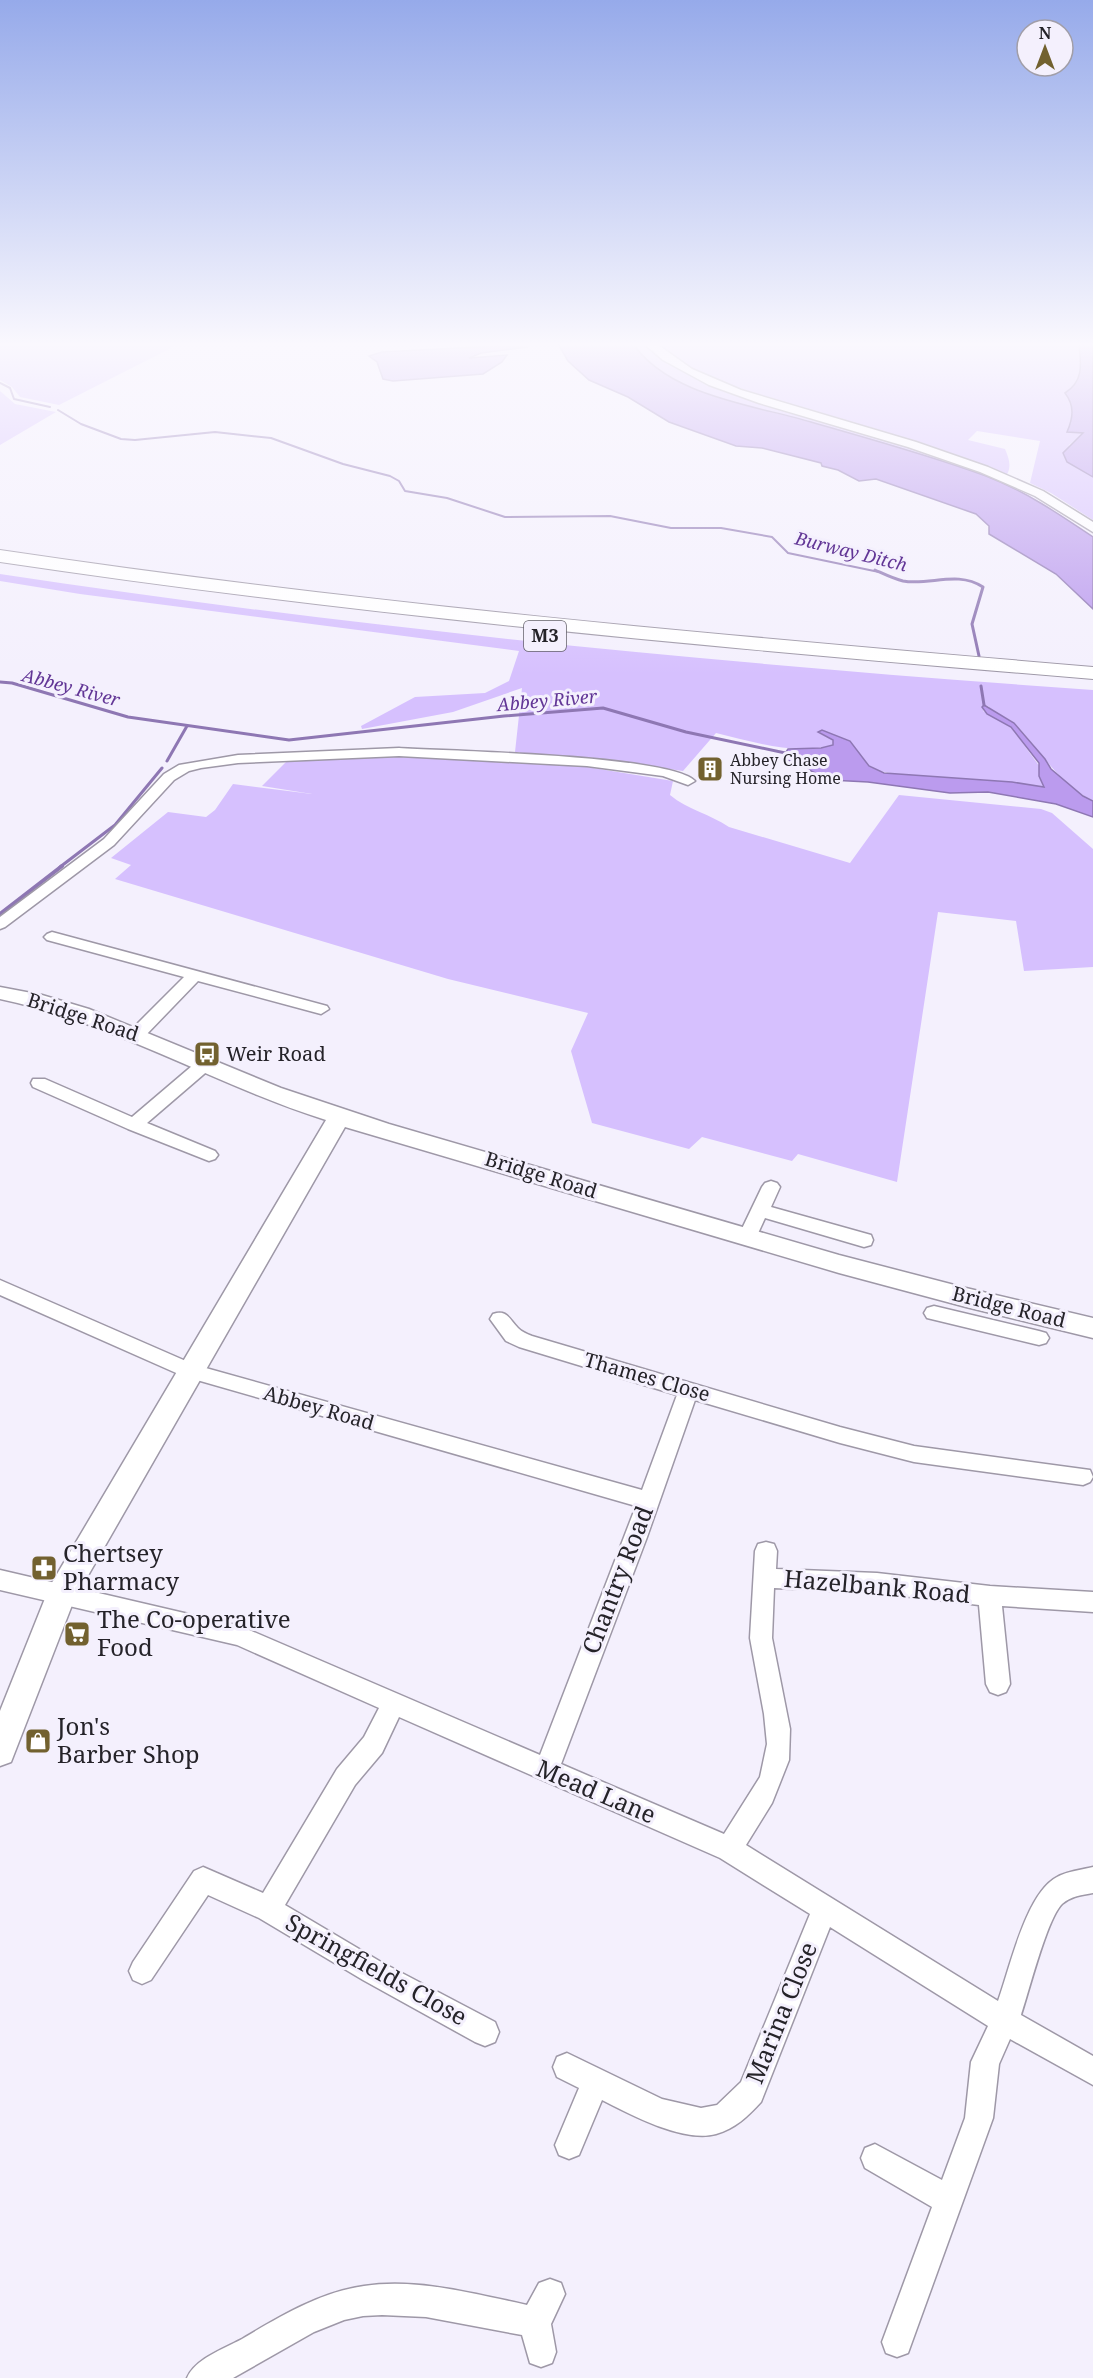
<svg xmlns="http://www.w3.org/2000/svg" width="1093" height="2378" font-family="'Noto Serif',serif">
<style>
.green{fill:#d6c0fe}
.water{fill:#bb9bee;stroke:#8e77b3;stroke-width:1.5}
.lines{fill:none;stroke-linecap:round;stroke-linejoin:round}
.stream-far2{stroke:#8e77b3;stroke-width:2}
.stream-far1{stroke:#8e77b3;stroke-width:3}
.stream{stroke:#8e77b3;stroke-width:4}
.minor-casing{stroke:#9e98a7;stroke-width:3}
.tertiary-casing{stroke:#9e98a7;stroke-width:3}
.secondary-casing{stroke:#9e98a7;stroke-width:3}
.motorway-casing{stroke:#9e98a7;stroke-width:2}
.minor{fill:#fff;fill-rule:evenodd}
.tertiary{fill:#fff;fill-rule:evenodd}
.secondary{fill:#fff;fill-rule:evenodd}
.motorway{fill:#fff;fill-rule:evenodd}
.labels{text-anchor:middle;stroke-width:6;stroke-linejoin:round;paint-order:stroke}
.far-poi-label{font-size:16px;fill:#252329;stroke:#f4f0fd;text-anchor:start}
.far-water-label{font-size:18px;font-style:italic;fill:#623696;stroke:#f4f0fd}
.shield{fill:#f4f0fd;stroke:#636069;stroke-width:1.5}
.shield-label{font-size:18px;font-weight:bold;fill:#252329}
.street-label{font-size:20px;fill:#252329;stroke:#f4f0fd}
.poi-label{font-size:20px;fill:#252329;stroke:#f4f0fd;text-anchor:start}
.near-poi-label{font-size:24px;fill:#252329;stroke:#f4f0fd;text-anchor:start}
.near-street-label{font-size:24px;fill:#252329;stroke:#f4f0fd}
</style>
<rect width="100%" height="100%" fill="#f4f0fd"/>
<!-- green -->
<path class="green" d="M0 342H183L59 405 20 397 12 387 0 380Z
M632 342H1093L1070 398 1073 417 1084 433 1069 445 1067 462 1093 477V520L1051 493 1030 483 1040 441 977 431 968 440 1005 449C1011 463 1012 471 1001 482 944 461 885 444 826 426 764 408 671 398 632 342Z
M0 391 15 404 56 412 0 445Z
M0 574C362 629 728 664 1093 690V801C1056 782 1042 751 1014 723 1006 715 994 716 988 706L983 711 1011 727 1040 767 1045 788 1012 782 907 776 874 770 862 759 850 741 819 733 833 740V745C794 756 755 742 716 733L683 771 594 758 520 754V752H515L522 688 453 712 362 729 361 726 415 697 485 693 509 681 519 651 80 594 0 581Z
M402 755 587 767 673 781 670 795C688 810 710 814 729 827L850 863 899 795 1041 809 1052 813 1093 849V967L1024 971 1016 921 938 912 897 1182 798 1154 792 1161 702 1137 689 1149 592 1123 571 1051 588 1013 448 979 115 879 131 865 111 858 168 812 206 817 215 810 233 784 312 794 262 786 287 761Z"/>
<!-- water -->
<path class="water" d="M557 342H632C667 396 754 405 811 422 870 439 929 455 986 476 1025 491 1059 514 1093 537V609L1056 574 989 534V526L976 514 876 479 859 481 838 470 822 466 821 463 762 448 736 446 669 422 628 397 589 380 568 361Z
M1084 343 1093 344V477L1067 462 1063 453 1083 433 1067 432C1073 418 1075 406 1065 393 1084 381 1081 364 1079 345Z
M495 346 528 347 481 353 469 358 507 355 502 362 483 374 393 381 383 379 377 362 369 356 382 352Z
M984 705 1014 723 1045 759 1051 769 1083 796 1093 801V817L1056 804 988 792 950 793 868 782 830 780 788 760 784 755 788 749 821 748 833 745V740L818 732 822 730 850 741 869 766 884 773 1012 782 1044 787 1039 776V763L1011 727 987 714 982 707Z"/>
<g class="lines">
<!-- stream-far2 -->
<path class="stream-far2" d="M0 383 10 388 14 399 50 407
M58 410 81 424 121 439 135 440 215 432 271 438 343 464 390 476 399 481 405 491 447 498 505 517 610 516 671 528H721L772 537 788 553 879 572"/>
<!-- stream-far1 -->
<path class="stream-far1" d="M875 570C884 574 894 579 903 581 930 586 957 570 983 587L972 624 979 656
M0 682 12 683 128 717 289 740 504 716 603 708 686 732 790 754
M981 686 984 705
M167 761 187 726
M60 867 115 825 162 768"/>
<!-- stream -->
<path class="stream" d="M0 914 62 866"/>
<defs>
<path id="minor" d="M399 748C446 751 671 755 695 781L688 785 663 776 587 766 399 756 238 763 201 768 189 771 174 780 114 845 5 927 0 929V917L104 839 164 774 179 765 238 755Z
M52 932 327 1006 329 1009 321 1014 198 981 144 1037H132L130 1033 132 1029 184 977 47 940 44 937 47 934Z
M205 1059 211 1060 213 1064 211 1068 147 1123 215 1151 218 1155 215 1159 209 1161 128 1129 33 1087 31 1083 33 1079H45L132 1117 199 1060Z
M771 1181 777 1183 780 1187 771 1207 871 1235 873 1240 871 1245 864 1247 765 1218 754 1242 747 1244 740 1242 738 1237 762 1187 765 1183Z
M0 1280 195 1365 642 1490 677 1395 519 1347 506 1341 490 1319 493 1314C507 1309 509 1319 518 1328 522 1332 527 1334 532 1336L840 1427 914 1446 1090 1470 1093 1477 1090 1482 1083 1485 914 1462 840 1443 695 1400 647 1537 561 1764 724 1834 760 1777 767 1744 764 1714 750 1638 755 1551 758 1544 766 1542 774 1544 777 1551 776 1569 877 1573 990 1586 1093 1592V1612L1002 1606 1010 1684 1006 1692 998 1695 990 1692 986 1684 979 1605 877 1593 774 1588 772 1638 790 1729 789 1760 772 1803 746 1845 998 2001C1010 1968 1026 1893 1057 1877 1068 1871 1081 1870 1093 1867V1893C1082 1895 1071 1896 1062 1904 1047 1919 1029 1991 1021 2015L1093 2056V2085L1010 2039 999 2064 993 2118 908 2353 897 2357 886 2353 882 2342 932 2207 865 2168 861 2158 865 2148 875 2144 942 2180 965 2118 971 2062 988 2026 830 1927 761 2102C748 2116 735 2129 716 2134 684 2143 631 2115 602 2100L579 2155 569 2159 559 2155 555 2145 579 2088 557 2077 553 2067 557 2057 567 2053 662 2099 701 2108 717 2105 741 2082 810 1914 720 1858 399 1717 382 1753 355 1785 285 1905 381 1962 495 2022 499 2032 495 2042 485 2046 475 2042 363 1980 259 1918 208 1895 151 1980 142 1984 133 1980 129 1971 133 1962 194 1871 203 1867 263 1893 337 1769 364 1737 379 1708 237 1645 0 1590V1570L240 1626 540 1755 636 1506 183 1376 0 1295Z
M934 1306 1039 1331 1046 1333 1049 1338 1046 1343 1039 1345 927 1318 924 1313 927 1308Z
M550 2279 561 2283 565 2294 551 2324 556 2352 552 2363 541 2367 530 2363 522 2335 426 2317 382 2315 363 2316 344 2320 314 2332 233 2378H187C195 2359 223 2349 242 2339 279 2317 320 2292 364 2286 418 2278 475 2294 527 2305L539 2283Z"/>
<path id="tertiary" d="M642 342H654L692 369 741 390 916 442 988 467 1043 491 1093 522V532L1035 496 980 472 908 447 759 403 709 385 663 360Z"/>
<path id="secondary" d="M0 987 42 995 89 1009 281 1088 389 1124 839 1255 966 1288 1093 1318V1338L966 1307 839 1273 345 1127 74 1600 11 1762 0 1766V1711L50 1586 326 1120C215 1085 115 1023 0 999Z"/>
<path id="motorway" d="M0 550C362 604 728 636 1093 667V679C728 649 362 616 0 562Z"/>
</defs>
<!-- minor casing -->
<use href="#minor" class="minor-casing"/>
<!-- tertiary casing -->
<use href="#tertiary" class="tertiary-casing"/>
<!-- secondary casing -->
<use href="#secondary" class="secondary-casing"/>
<!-- motorway casing -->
<use href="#motorway" class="motorway-casing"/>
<!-- minor -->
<use href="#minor" class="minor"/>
<!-- tertiary -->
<use href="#tertiary" class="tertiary"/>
<!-- secondary -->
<use href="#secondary" class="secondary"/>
<!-- motorway -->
<use href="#motorway" class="motorway"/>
</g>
<!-- sky -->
<linearGradient id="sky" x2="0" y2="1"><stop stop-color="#96aaea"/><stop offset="0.51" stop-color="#faf8fe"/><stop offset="1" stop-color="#faf8fe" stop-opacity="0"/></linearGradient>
<rect width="1093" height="675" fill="url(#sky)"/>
<!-- icons -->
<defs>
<symbol id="building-square" viewBox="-11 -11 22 22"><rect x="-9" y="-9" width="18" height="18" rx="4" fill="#72612f" stroke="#f4f0fd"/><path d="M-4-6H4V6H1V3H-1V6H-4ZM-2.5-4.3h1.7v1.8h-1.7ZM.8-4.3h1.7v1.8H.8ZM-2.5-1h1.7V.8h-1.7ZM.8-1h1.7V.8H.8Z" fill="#fff"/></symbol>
<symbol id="bus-square" viewBox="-11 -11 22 22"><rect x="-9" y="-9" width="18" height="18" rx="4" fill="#72612f" stroke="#f4f0fd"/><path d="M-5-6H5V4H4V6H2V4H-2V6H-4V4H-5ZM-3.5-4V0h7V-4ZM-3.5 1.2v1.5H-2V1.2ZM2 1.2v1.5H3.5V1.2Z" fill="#fff"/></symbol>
<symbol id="pharmacy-square" viewBox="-11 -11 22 22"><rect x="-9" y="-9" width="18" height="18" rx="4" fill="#72612f" stroke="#f4f0fd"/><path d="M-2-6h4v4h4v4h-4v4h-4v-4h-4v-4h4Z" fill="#fff"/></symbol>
<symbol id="supermarket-square" viewBox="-11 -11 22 22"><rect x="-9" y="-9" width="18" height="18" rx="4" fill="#72612f" stroke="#f4f0fd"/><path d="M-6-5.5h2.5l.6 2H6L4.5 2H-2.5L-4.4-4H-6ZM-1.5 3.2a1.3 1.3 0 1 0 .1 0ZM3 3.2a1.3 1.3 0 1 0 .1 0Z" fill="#fff"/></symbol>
<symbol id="shop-square" viewBox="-11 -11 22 22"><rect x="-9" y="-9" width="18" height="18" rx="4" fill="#72612f" stroke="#f4f0fd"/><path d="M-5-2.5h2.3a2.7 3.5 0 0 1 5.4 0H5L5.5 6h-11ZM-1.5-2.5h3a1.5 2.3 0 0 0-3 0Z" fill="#fff"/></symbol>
</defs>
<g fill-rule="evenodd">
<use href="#building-square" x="695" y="754" width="30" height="30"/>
<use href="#bus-square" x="192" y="1039" width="30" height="30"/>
<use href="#pharmacy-square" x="29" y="1553" width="30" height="30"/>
<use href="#supermarket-square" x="62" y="1619" width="30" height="30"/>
<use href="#shop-square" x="23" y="1726" width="30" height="30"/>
</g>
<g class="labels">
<!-- far-poi labels -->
<g class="far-poi-label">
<text x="730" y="766">Abbey Chase<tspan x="730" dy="18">Nursing Home</tspan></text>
</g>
<!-- far-water labels -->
<g class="far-water-label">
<text transform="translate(851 552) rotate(14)" y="6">Burway Ditch</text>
<text transform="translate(71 688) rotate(15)" y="6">Abbey River</text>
<text transform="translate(547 701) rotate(-5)" y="6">Abbey River</text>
</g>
<!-- shield labels -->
<rect class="shield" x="524" y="621" width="42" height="30" rx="4.5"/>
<g class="shield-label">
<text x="545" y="642">M3</text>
</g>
<!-- street labels -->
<g class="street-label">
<text transform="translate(83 1017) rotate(18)" y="7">Bridge Road</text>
<text transform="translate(541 1175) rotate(17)" y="7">Bridge Road</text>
<text transform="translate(1009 1307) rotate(14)" y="7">Bridge Road</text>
<text transform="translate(647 1377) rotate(16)" y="7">Thames Close</text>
<text transform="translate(319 1408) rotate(16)" y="7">Abbey Road</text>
</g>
<!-- poi labels -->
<g class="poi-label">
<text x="226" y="1061">Weir Road</text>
</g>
<!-- near-poi labels -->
<g class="near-poi-label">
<text x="63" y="1562">Chertsey<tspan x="63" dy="28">Pharmacy</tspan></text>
<text x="97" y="1628">The Co-operative<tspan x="97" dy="28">Food</tspan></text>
<text x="57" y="1735">Jon's<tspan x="57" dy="28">Barber Shop</tspan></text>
</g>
<!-- near-street labels -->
<g class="near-street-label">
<text transform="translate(618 1580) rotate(-69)" y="8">Chantry Road</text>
<text transform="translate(877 1587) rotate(5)" y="8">Hazelbank Road</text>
<text transform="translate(596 1792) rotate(23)" y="8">Mead Lane</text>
<text transform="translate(376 1970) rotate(29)" y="8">Springfields Close</text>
<text transform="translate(782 2013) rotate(-68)" y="8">Marina Close</text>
</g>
</g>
<!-- north arrow -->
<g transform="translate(1045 48)"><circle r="28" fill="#f4f0fd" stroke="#a19ea8" stroke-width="1.5"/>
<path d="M0-4.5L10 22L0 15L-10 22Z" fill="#72612f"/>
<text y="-9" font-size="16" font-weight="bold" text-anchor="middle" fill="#252329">N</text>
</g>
</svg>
